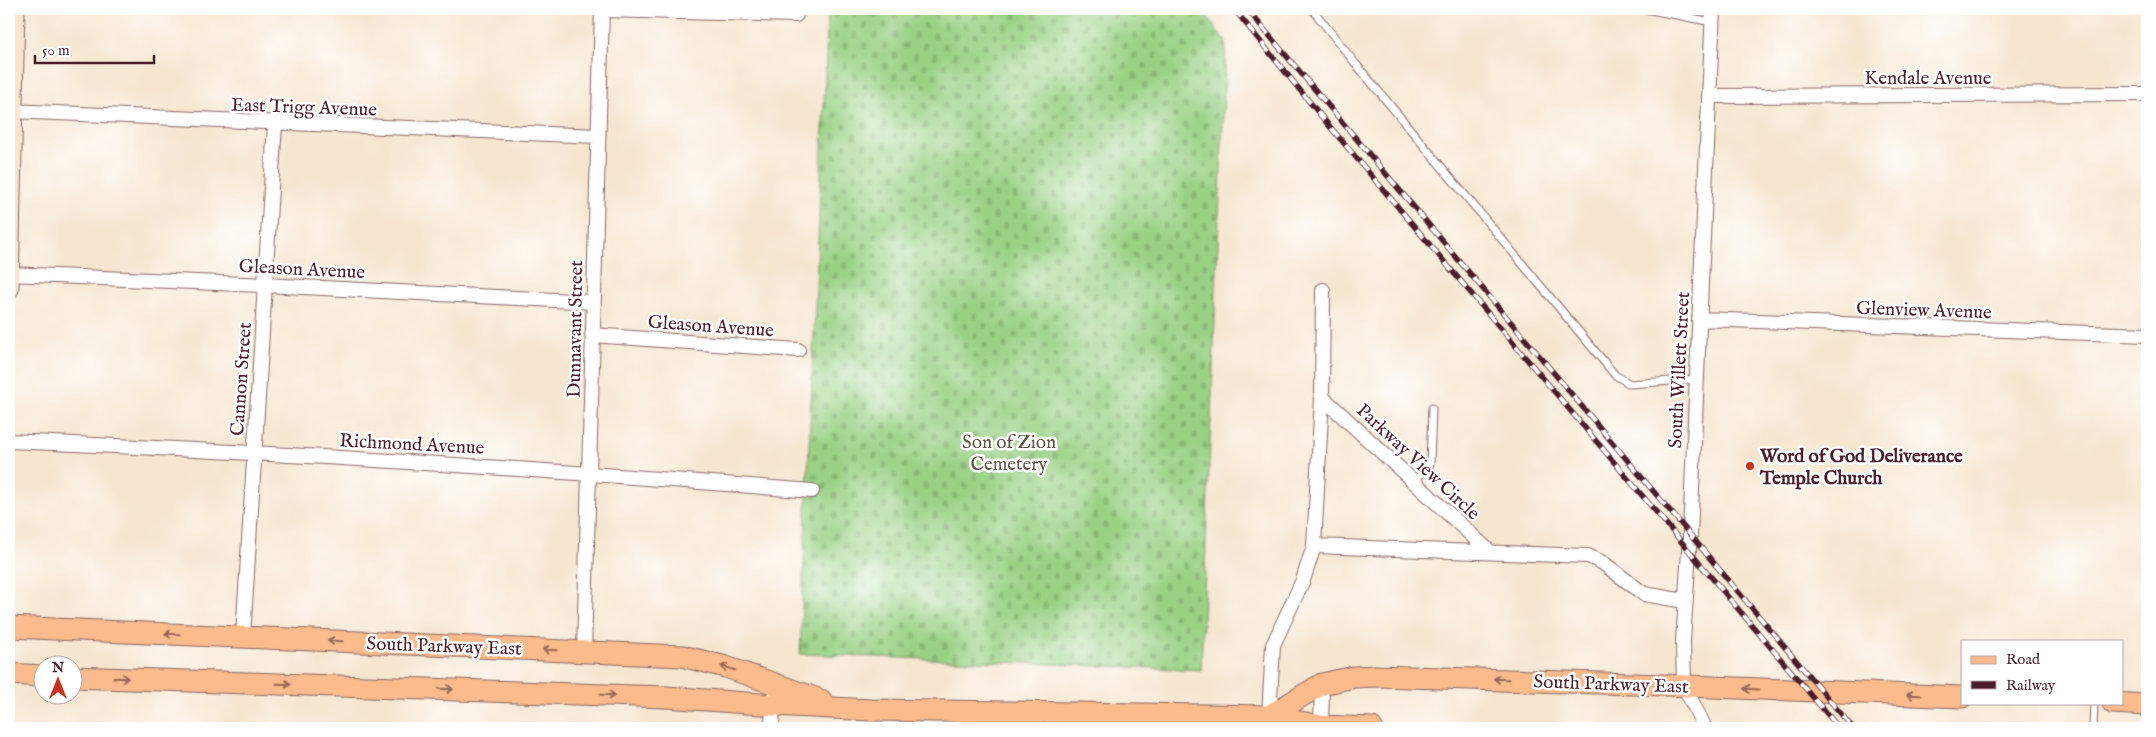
<svg xmlns="http://www.w3.org/2000/svg" width="2156" height="737" font-family="'IM FELL English',serif">
<style>
.cemetery{fill:url(#cemetery-stones);stroke:#727858}
.lines{fill:none;stroke-linecap:round;stroke-linejoin:round}
.lane-casing{stroke:#866565;stroke-width:9}
.street-casing{stroke:#866565;stroke-width:16}
.secondary-casing{stroke:#866565;stroke-width:21}
.primary-casing{stroke:#866565;stroke-width:23}
.lane{stroke:#fff;stroke-width:7}
.street{stroke:#fff;stroke-width:14}
.secondary{stroke:#fde4d1;stroke-width:19}
.primary{stroke:#fbbb8c;stroke-width:21}
.rail-casing{stroke:#4a1f2b;stroke-width:5.5}
.rail{stroke:#fff;stroke-width:4;stroke-dasharray:11;stroke-linecap:butt}
.oneway{stroke:#9a6557}
.poi-dot{fill:#c8321e;stroke:#fff;stroke-width:2}
.labels{text-anchor:middle;stroke-width:5;stroke-linejoin:round;paint-order:stroke}
.street-label{font-size:19px;fill:#4a1f2b;stroke:#fff}
.park-label{font-size:19px;fill:#625546;stroke:#fff}
.poi-label{font-size:19px;font-weight:bold;fill:#4a1f2b;stroke:#fff;text-anchor:start}
</style>
<defs>
<pattern id="cemetery-stones" width="16" height="16" patternUnits="userSpaceOnUse" patternTransform="scale(1.25)"><rect width="16" height="16" fill="#9ad285"/><path d="M2 7V4a2 2 0 0 1 4 0v3zM10 15v-3a2 2 0 0 1 4 0v3z" fill="#86b473"/></pattern>
</defs>
<rect width="100%" height="100%" fill="#fff"/>
<filter id="ink" filterUnits="userSpaceOnUse"><feTurbulence type="fractalNoise" baseFrequency=".02" numOctaves="2"/><feDisplacementMap in="SourceGraphic" scale="10" xChannelSelector="R" yChannelSelector="G"/><feConvolveMatrix kernelMatrix="1 2 1 2 8 2 1 2 1" color-interpolation-filters="sRGB"/></filter>
<filter id="wash" filterUnits="userSpaceOnUse"><feTurbulence type="fractalNoise" baseFrequency=".0096" numOctaves="4" result="noise"/><feDisplacementMap in="SourceGraphic" scale="20" xChannelSelector="R" yChannelSelector="G"/><feGaussianBlur stdDeviation="1.12" result="paint"/><feColorMatrix in="noise" values="0 0 0 0 0 0 0 0 0 0 0 0 0 0 0 0 0 1.4 0 .05"/><feComposite in="paint" operator="in"/></filter>
<g filter="url(#wash)">
<rect width="100%" height="100%" fill="#f6e6d0"/>
<!-- cemetery -->
<path class="cemetery" d="M828 9H1201L1226 42 1201 670 800 654Z"/>
</g>
<g filter="url(#ink)">
<g class="lines">
<defs>
<path id="lane" d="M1312 9 1355 63 1615 375 1630 384 1697 379
M1634 9 1651 10 1712 22
M1414 482 1430 464 1432 408
M2093 728 2094 703"/>
<path id="street" d="M602 10 796 15
M1709 96 2147 94
M9 111 597 136
M9 274 265 285 593 302
M1323 290 1322 397 1314 546 1588 556 1603 563 1644 594 1685 601
M1699 319 2147 335
M592 335 798 350
M1322 397 1490 552
M9 441C277 453 545 469 812 491
M243 637 275 124
M584 651 602 9
M1269 716 1273 645 1303 580 1314 546
M772 728 773 697
M1031 728V712
M1321 728 1322 684
M1705 728 1684 686 1683 642 1690 535 1713 9"/>
<path id="secondary" d="M9 289 15 9"/>
<path id="primary" d="M9 627 682 656 726 667 821 700
M9 674 42 676
M72 677 666 697 773 705 871 710 1269 716 1321 726 1372 728
M2113 703 2147 705
M1269 716 1322 684 1354 677 1376 676 1664 685 1962 697"/>
</defs>
<!-- lane casing -->
<use href="#lane" class="lane-casing"/>
<!-- street casing -->
<use href="#street" class="street-casing"/>
<!-- secondary casing -->
<use href="#secondary" class="secondary-casing"/>
<!-- primary casing -->
<use href="#primary" class="primary-casing"/>
<!-- lane -->
<use href="#lane" class="lane"/>
<!-- street -->
<use href="#street" class="street"/>
<!-- secondary -->
<use href="#secondary" class="secondary"/>
<!-- primary -->
<use href="#primary" class="primary"/>
<defs>
<path id="rail" d="M1234 9 1326 122 1839 728
M1247 9 1853 728"/>
</defs>
<!-- rail casing -->
<use href="#rail" class="rail-casing"/>
<!-- rail -->
<use href="#rail" class="rail"/>
</g>
<!-- one-way arrows -->
<defs><path id="oneway-shaft" d="M-6 0H5M1.5-3L5.5 0L1.5 3" fill="none" stroke-width="1.6" stroke-linecap="round" stroke-linejoin="round" transform="scale(1.25)"/></defs>
<g class="oneway">
<use href="#oneway-shaft" transform="translate(172 634) rotate(-178)"/>
<use href="#oneway-shaft" transform="translate(335 641) rotate(-178)"/>
<use href="#oneway-shaft" transform="translate(550 650) rotate(-178)"/>
<use href="#oneway-shaft" transform="translate(728 668) rotate(-162)"/>
<use href="#oneway-shaft" transform="translate(121 678) rotate(2)"/>
<use href="#oneway-shaft" transform="translate(1501 679) rotate(-178)"/>
<use href="#oneway-shaft" transform="translate(284 684) rotate(2)"/>
<use href="#oneway-shaft" transform="translate(446 689) rotate(2)"/>
<use href="#oneway-shaft" transform="translate(1751 689) rotate(-177)"/>
<use href="#oneway-shaft" transform="translate(608 695) rotate(2)"/>
<use href="#oneway-shaft" transform="translate(1914 695) rotate(-178)"/>
</g>
</g>
<!-- markers -->
<circle class="poi-dot" cx="1750" cy="466" r="5"/>
<g class="labels">
<!-- street labels -->
<g class="street-label">
<text x="1928" y="84">Kendale Avenue</text>
<text transform="translate(304 106) rotate(2)" y="7">East Trigg Avenue</text>
<text transform="translate(302 268) rotate(3)" y="7">Gleason Avenue</text>
<text transform="translate(1924 309) rotate(2)" y="7">Glenview Avenue</text>
<text transform="translate(711 325) rotate(4)" y="7">Gleason Avenue</text>
<text transform="translate(574 329) rotate(-89)" y="7">Dunnavant Street</text>
<text transform="translate(1678 370) rotate(-87)" y="7">South Willett Street</text>
<text transform="translate(240 379) rotate(-86)" y="7">Cannon Street</text>
<text transform="translate(412 443) rotate(3)" y="7">Richmond Avenue</text>
<text transform="translate(1419 461) rotate(43)" y="7">Parkway View Circle</text>
<text transform="translate(444 645) rotate(2)" y="7">South Parkway East</text>
<text transform="translate(1611 683) rotate(2)" y="7">South Parkway East</text>
</g>
<!-- park labels -->
<g class="park-label">
<text x="1009" y="448">Son of Zion<tspan x="1009" dy="22">Cemetery</tspan></text>
</g>
<!-- poi labels -->
<g class="poi-label">
<text x="1760" y="462">Word of God Deliverance<tspan x="1760" dy="22">Temple Church</tspan></text>
</g>
</g>
<!-- margin -->
<rect width="2156" height="737" fill="none" stroke="#fff" stroke-width="30"/>
<!-- legend -->
<rect x="1961" y="640" width="162" height="65" fill="#ffffff" stroke="#b7a5aa"/>
<rect x="1971" y="656" width="25" height="8" fill="#fbbb8c" stroke="#b7a5aa"/>
<text x="2006" y="664" font-size="15" fill="#4a1f2b">Road</text>
<rect x="1971" y="681" width="25" height="8" fill="#4a1f2b" stroke="#b7a5aa"/>
<text x="2006" y="690" font-size="15" fill="#4a1f2b">Railway</text>
<!-- north arrow -->
<g transform="translate(58 680)"><circle r="24" fill="#ffffff" stroke="#b7a5aa"/>
<path d="M0-4L9 19L0 12L-9 19Z" fill="#c8321e"/>
<text y="-8" font-size="14" font-weight="bold" text-anchor="middle" fill="#4a1f2b">N</text>
</g>
<!-- scale -->
<path d="M35 55v8h119v-8" fill="none" stroke="#4a1f2b" stroke-width="2.5"/>
<text x="42" y="55" font-size="15" fill="#4a1f2b" stroke="#ffffff" stroke-width="4" paint-order="stroke">50 m</text>
</svg>
